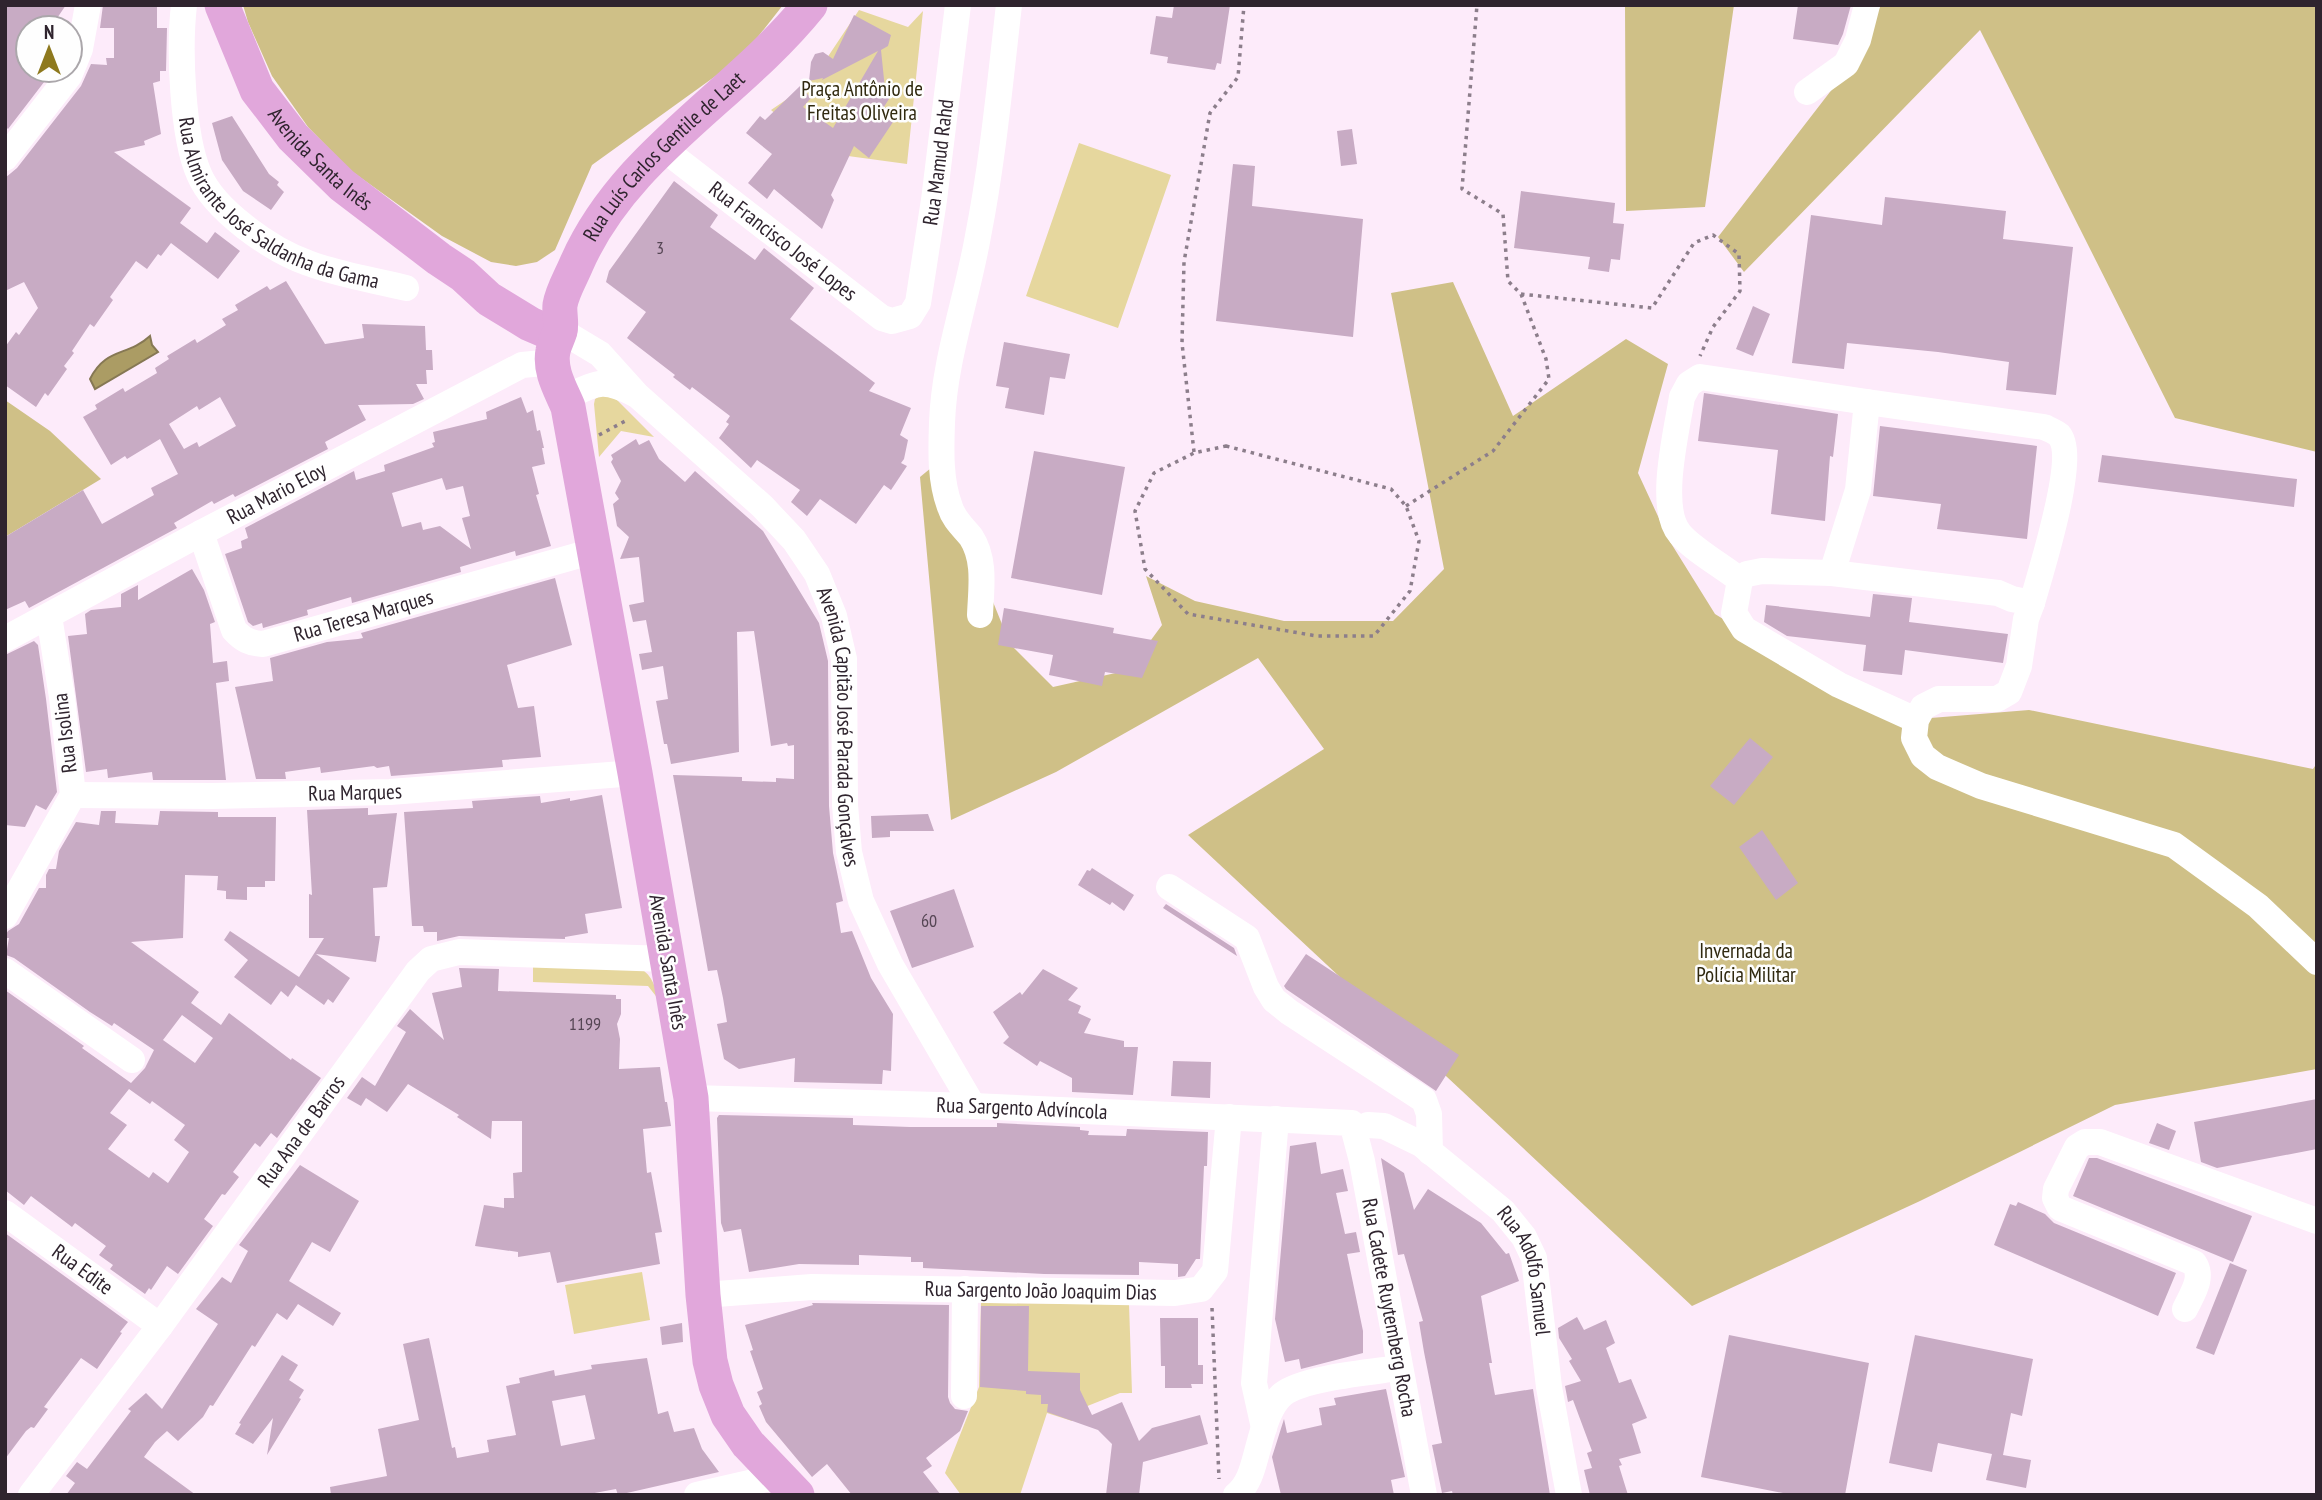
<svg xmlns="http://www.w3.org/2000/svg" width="2322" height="1500" font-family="'PT Sans Narrow',sans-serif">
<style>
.green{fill:#e6d79e}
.forest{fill:#cfc087}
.water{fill:#ab9c64;stroke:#867854;stroke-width:2}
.building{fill:#c8abc4;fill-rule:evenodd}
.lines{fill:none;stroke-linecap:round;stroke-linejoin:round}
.path{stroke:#8c7e8b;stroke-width:3.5;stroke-dasharray:3.5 5;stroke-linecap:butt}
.minor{stroke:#fff;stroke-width:26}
.major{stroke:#e1a7db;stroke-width:35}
.labels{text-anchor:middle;stroke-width:5;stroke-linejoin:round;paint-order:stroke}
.number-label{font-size:18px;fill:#554654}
.park-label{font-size:21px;fill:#30290f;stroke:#fefefe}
.street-label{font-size:21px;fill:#2f242e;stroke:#fefefe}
</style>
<rect width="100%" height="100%" fill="#fdebfa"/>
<!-- green -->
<path class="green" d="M859 10 908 27 923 11 907 164 848 156 813 146 771 110 799 91 817 73Z
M1079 143 1171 175 1118 328 1026 296Z
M602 395 616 399 654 437 621 431 599 457 594 404 595 399Z
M533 965 640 968C653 976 655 987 659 1000L648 986 533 982Z
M642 1272 650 1320 574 1334 565 1285Z
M981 1303 1129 1304 1132 1393H1120L1075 1411 1072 1421 1047 1413 1020 1495H961L945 1473 979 1387Z"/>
<!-- forest -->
<path class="forest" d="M243 5H783L742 57 592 165 555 250 537 262 516 266 491 262 442 236 350 170 308 127 272 76 248 22Z
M1625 5H1734L1705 207 1626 211Z
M1881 5H2317V452L2175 418 1980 30 1744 272 1718 237 1850 66Z
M1453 282 1513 416 1626 339 1668 364 1638 473 1669 540 1715 614 1833 687 1906 720 2029 710 2313 769 2317 763V1069L2115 1105 1920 1201 1692 1306 1188 835 1324 749 1258 658 1056 772 951 820 920 477 937 463 1010 644 1053 687 1129 670 1162 625 1146 576 1195 601 1284 621H1393L1444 569 1391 293Z
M5 400 50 431 101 479 5 537Z"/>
<!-- water -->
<path class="water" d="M150 336 152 345 158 352 95 389 90 379C106 347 127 357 150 336Z"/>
<!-- building -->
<path class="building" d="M5 5H66L51 27 53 28H28V70H47L51 73 8 129 5 126Z
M103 5H157V28H167L166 71H160V81L153 83 161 134 144 141 145 145 114 152 191 208 180 223 207 243 215 232 240 251 218 279 171 243 161 256 158 254 147 269 136 261 110 297 113 300 94 327 90 324 72 351 74 353 64 366 67 369 48 396 45 393 36 407 5 385V347L16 332 19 335 38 308 24 282 5 291V178L17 168 81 86 91 64 107 65 106 58H114V28H100Z
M1174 5H1230L1221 64 1217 63 1215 70 1167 63 1168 57 1150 54 1156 16 1172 18Z
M1798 5H1851L1843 34 1838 45 1793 39Z
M854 15 891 35 888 46 881 50 885 89 889 99 880 113 893 122 869 158 854 146 831 195 834 200 822 229 774 189 767 199 748 183 772 154 746 133 760 116 765 120 800 86 811 98 803 107 833 128 878 51 822 80 823 78 809 81 811 62 815 54 823 52 833 59Z
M232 116 269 174 279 182 277 185 284 192 271 210 243 191 222 160 212 123Z
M1352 129 1357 164 1341 166 1337 131Z
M1233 164 1255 166 1252 206 1363 219 1353 337 1216 321Z
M674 181 718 215 710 227 755 260 764 248 814 288 790 319 875 383 869 391 911 408 900 435 908 440 904 459 901 463 907 466 891 490 884 485 856 524 820 499 807 516 791 502 800 490 757 460 751 468 719 438 729 424 726 422 730 416 692 387 690 390 673 377 675 375 627 338 646 312 606 282 609 271Z
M1521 191 1615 203 1613 223 1624 224 1620 260 1611 259 1609 272 1588 269 1590 257 1514 248Z
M1885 197 2006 211 2003 239 2073 247 2056 395 2006 390 2009 362 1938 352 1847 343 1844 369 1792 363 1811 215 1882 225Z
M286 281 325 344 364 338 362 324 425 326 426 350H432L433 370H426L427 384H416L424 399 413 404 358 405 366 420 325 442 328 449 235 497 233 494 214 504 212 501 174 523 177 528 29 608 25 601 5 610V537L83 490 102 524 154 495 151 488 178 474 160 439 127 459 125 456 111 465 83 417 97 409 95 405 123 388 125 392 157 373 155 368 169 359 167 356 195 339 197 343 226 325 222 319 238 310 235 305 267 286 270 290ZM220 397 236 426 199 447 197 442 184 449 169 424 197 406 199 410Z
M1753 306 1770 314 1753 356 1736 349Z
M1004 342 1070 354 1065 379 1050 377 1044 415 1005 408 1009 388 996 386Z
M1704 393 1838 414 1833 457 1830 456 1825 521 1771 514 1778 450 1698 441Z
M521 397 527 413 533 410 537 431 540 430 544 448H542L545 464 532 467 539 494 536 495 551 546 516 556 515 551 460 567 461 572 352 603 351 597 307 610 308 615 263 628 262 623 253 626 248 622 225 554 242 548 241 541 248 538 245 528 354 471 356 480 385 471 384 465 434 447 432 443 435 442 433 432 487 419 486 412ZM442 478 446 490 463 486 470 516 462 518 471 549 440 526 423 530 421 522 402 527 392 493Z
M1880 426 2037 446 2027 539 1937 529 1941 504 1873 496Z
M636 439 639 445 649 440 659 459 685 482 695 471 763 531 819 623 828 661 829 806 833 853 843 901 836 903 841 933 852 931 871 978 893 1014 891 1071 883 1070 882 1084 794 1082 795 1058 739 1069 724 1059 717 1024 727 1022 723 998 717 970 708 971 673 775 742 777V781L776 782V778L794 779V745L788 746 787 743 771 746 754 631 737 632 739 752 671 764 667 744H664L656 701 668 699 663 666 642 670 639 654 652 652 646 620 633 622 629 605 644 602 639 557 620 559 629 537 617 526 613 504 619 499 615 493 621 481 611 462 613 459 611 455Z
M1034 451 1125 467 1102 595 1011 578Z
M2102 455 2297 479 2294 507 2098 482Z
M192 569 204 590 215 622 210 624 213 663 227 661 229 681 216 683 226 780H153L152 772 108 778 107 769 86 772 68 636 87 634 85 614 91 610 121 607V594L138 585V600Z
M555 578 572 645 507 665 518 708 534 706 541 757 502 760 503 767 391 776 389 766 377 768 374 766 321 773 320 767 285 772 286 779H256L235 687 273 681 270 658 327 642 358 639 363 638 361 633Z
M1873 594 1912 598 1909 622 2008 634 2003 663 1905 650 1902 675 1863 671 1866 645 1787 636 1764 622 1766 605 1870 617Z
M1004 608 1114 628 1113 633 1158 641 1142 678 1105 672 1102 686 1049 675 1053 655 998 645Z
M34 641 38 645 46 699 57 792 46 810 36 805 25 827 5 825V655Z
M1750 738 1773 757 1734 805 1710 786Z
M602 795 622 908 585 914 588 933 565 937V939L459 936 437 941V932H424L423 926H412L404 812 473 808 472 801 540 796 541 803 570 798V801Z
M368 808V815L397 813 387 887 373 888 375 936H380L376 962 316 954 350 978 333 1003 328 999 324 1005 296 985 288 997 281 991 271 1005 234 977 248 960 224 940 230 931 299 977 324 938H309V894L312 895 307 810Z
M101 811H116L115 823 158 825 160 811 218 812V817H276L275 881H265V887H247V900L226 899V891L217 890 218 876 185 875 183 938 131 942 199 992 191 1003 221 1025 229 1013 291 1060 292 1058 321 1078 277 1138 271 1133 260 1147 255 1143 233 1172 239 1177 225 1195 222 1194 204 1219 213 1226 178 1274 167 1266 151 1290 149 1288 145 1294 110 1269 113 1265 99 1255 106 1246 75 1223 72 1227 31 1196 24 1205 5 1190V1173L7 1170 5 1169V990L84 1046 82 1048 131 1083 145 1068 154 1050 114 1023 112 1026 90 1012 14 958 6 955 9 938H5V936L8 931 19 924 39 888H46V875L49 869H56L59 851 76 822 99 825ZM182 1015 213 1038 195 1063 163 1040ZM129 1089 150 1104 152 1101 185 1125 174 1140 189 1152 168 1183 153 1172 149 1178 108 1149 127 1125 110 1113Z
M928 814 934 831H890V837L872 838 871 816Z
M1762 830 1798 883 1776 900 1739 847Z
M1092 868 1134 895 1124 911 1112 902 1110 905 1078 885 1087 870 1090 871Z
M954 889 974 947 912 968 890 911Z
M1166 904 1234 948 1237 956 1163 908Z
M1306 954 1459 1055 1436 1091 1286 989 1284 986Z
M459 968 499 969 498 991 616 995V999H621V1014L617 1024 620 1039 619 1069 660 1067 665 1102H667L671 1126 643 1129 647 1173 651 1172 662 1232 655 1233 660 1264 557 1283 550 1252 518 1257V1252L475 1246 484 1205 504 1208V1198H514L513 1173 522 1172V1121H492L491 1139 457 1117 459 1115 408 1084 387 1112 366 1098 361 1106 347 1098 362 1077 375 1086 406 1032 397 1026 410 1009 444 1040 432 993 462 987Z
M1043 969 1078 988 1068 1000 1081 1006 1078 1013 1091 1019 1084 1033 1124 1041V1047H1138L1133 1095 1072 1092V1078L1040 1061 1037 1066 1003 1043 1009 1037 993 1012 1020 992 1022 995Z
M1173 1061 1211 1062 1210 1098 1171 1096Z
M2317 1099V1149L2217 1168 2201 1162 2194 1122Z
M719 1115 853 1118V1125L910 1127H997V1123L1080 1127V1130L1089 1131 1088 1135 1126 1136 1127 1129 1208 1132 1207 1166H1204L1200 1259H1196L1185 1276 1178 1277V1264L1139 1262V1275L1044 1274 923 1268V1262H911V1257L859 1255V1265L799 1264 749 1272 741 1229 724 1232 721 1223 717 1118Z
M2157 1123 2176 1131 2169 1150 2149 1143Z
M1316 1142 1321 1174 1343 1169 1348 1191 1336 1193 1345 1234 1356 1232 1360 1252 1347 1254 1363 1331V1353L1301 1369 1299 1359 1285 1362 1275 1319 1290 1146Z
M1381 1158 1404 1173 1414 1210 1428 1189 1481 1223 1506 1254 1509 1253 1519 1281 1481 1296 1492 1363H1489L1495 1395 1533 1389 1550 1495H1453L1452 1491 1442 1493 1432 1445 1442 1443 1424 1352 1419 1322 1423 1321 1404 1254 1398 1255Z
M2089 1158H2097L2252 1216 2233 1262 2073 1196Z
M300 1165 359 1201 330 1252 312 1242 289 1281 341 1313 333 1326 298 1304 287 1320 277 1313 255 1347 252 1345 213 1406 210 1405 203 1417 178 1441 167 1431 155 1442 144 1457 196 1495H66L75 1483 66 1476 77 1462 87 1469 131 1411 128 1409 146 1393 162 1409 218 1324 196 1309 222 1277 231 1283 248 1251 239 1245Z
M2018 1202 2045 1214 2054 1223 2176 1273 2158 1316 1994 1245 2010 1204 2016 1206Z
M5 1233 128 1322 120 1332 122 1333 97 1369 81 1358 44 1407 48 1409 34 1428 31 1427 26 1431 5 1459Z
M2230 1263 2247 1270 2214 1355 2196 1348Z
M812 1303 949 1305 948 1397 950 1403 955 1409 968 1411 960 1431 926 1458 932 1466 923 1472 941 1495H852L827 1464 812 1477 766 1422 759 1406 762 1404 757 1392 763 1389 750 1351 753 1350 745 1325 813 1305Z
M981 1306H1029L1028 1371 1080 1373V1390L1092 1415 1122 1402 1139 1441 1152 1428 1200 1415 1208 1444 1143 1462 1139 1495H1106L1112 1444 1098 1430 1047 1412 1048 1404H1041V1395L1026 1394V1391L980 1387Z
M1577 1317 1584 1330 1606 1320 1615 1343 1606 1348 1619 1383 1631 1379 1647 1418 1632 1424 1641 1453 1619 1459 1622 1465 1619 1466 1628 1495H1590L1584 1470 1592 1468 1587 1453 1592 1451 1573 1400 1568 1402 1565 1386 1581 1381 1569 1361 1572 1359 1559 1338 1558 1328Z
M1160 1318H1198V1365H1203V1384H1191L1192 1388H1165V1366H1161Z
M682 1323 683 1342 662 1345 660 1327Z
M1729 1335 1869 1363 1845 1495H1793L1701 1477Z
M1915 1335 2033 1359 2022 1416 2011 1413 2003 1455 2031 1460 2026 1488 1986 1480 1992 1454 1938 1443 1932 1472 1889 1463Z
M429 1338 452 1448 455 1447 457 1458 489 1452 487 1440 516 1435 506 1386 520 1383 519 1378 554 1370 555 1376 592 1369 591 1365 647 1358 658 1414 668 1411 674 1432 694 1428 702 1449 719 1472 618 1495 616 1489 584 1495H331L330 1487 387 1476 378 1429 419 1420 403 1344ZM585 1395 595 1439 561 1446 552 1401Z
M282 1355 298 1365 289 1380 304 1390 299 1398 301 1399 267 1455 273 1418 253 1444 235 1434 241 1424 239 1423Z
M1386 1389 1405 1477 1391 1480 1394 1495H1281L1272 1457 1284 1419 1287 1433 1322 1425 1319 1408 1336 1405 1334 1398Z"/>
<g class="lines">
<!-- path -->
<path class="path" d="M1521 294 1652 308 1694 243 1713 235 1739 254 1740 291 1713 327 1700 356
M599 435 629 419
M1226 446 1391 489 1406 506 1419 541 1410 591 1374 636H1317L1188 614 1145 569 1135 511 1154 473 1194 453Z
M1194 452 1182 343 1184 262 1210 113 1238 77 1244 5
M1406 506 1493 451 1549 379 1546 359 1521 294 1508 281 1503 214 1462 189 1477 5
M1212 1308 1219 1479"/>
<!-- minor -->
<g class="minor">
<path id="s1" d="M184 5C179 48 182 135 199 174 214 210 271 250 308 263 339 275 374 280 406 288"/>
<path d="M1807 92 1846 64 1858 40 1867 5"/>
<path id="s2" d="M661 147 882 318 892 321 910 316 918 303 934 200 958 5"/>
<path d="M5 158 69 76 80 49 88 5"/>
<path id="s3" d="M560 330 600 354 637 395 762 506 794 540 817 574 834 616 844 659 845 805 849 852 861 901 890 964 973 1106"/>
<path d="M570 396C598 380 607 380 635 394"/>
<path id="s4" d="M201 533 234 630C243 640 250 643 263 644L594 551"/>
<path d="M1832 573 1858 490 1867 402 2044 427C2048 429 2056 432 2059 435 2078 457 2040 574 2032 603"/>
<path d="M1740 580C1725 568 1691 548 1680 534 1657 508 1677 430 1682 397L1689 384 1700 377 1867 402"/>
<path d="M980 615C981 589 986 560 971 537 963 527 954 520 950 507 940 481 941 451 942 423 944 360 967 299 978 236 993 160 1000 82 1009 5"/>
<path id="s5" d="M5 639 201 533 522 365 553 362"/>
<path d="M1916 720 1839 685 1744 629 1734 613 1740 580 1747 574 1762 571 1832 573 1998 593 2012 599 2032 603 2026 619 2019 666 2009 692 1997 699H1939L1923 707 1916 720 1914 738 1923 756 1937 767 1981 786 2174 845 2258 906 2317 962"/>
<path id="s6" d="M73 795 212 796 390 792 635 773"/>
<path d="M1169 887 1247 938 1266 987 1274 1000 1289 1012 1424 1100 1429 1114 1430 1152"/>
<path d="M5 916 73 795 62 697 49 616"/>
<path d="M5 971 132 1060"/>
<path id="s7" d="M691 1098 973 1106 1352 1123 1362 1161 1424 1495"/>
<path id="s8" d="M1368 1125 1384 1126 1421 1144 1503 1211 1524 1237 1534 1258 1549 1387 1569 1495"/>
<path id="s9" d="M5 1213 160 1326"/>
<path id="s10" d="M703 1295 812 1287 1175 1293 1201 1289 1215 1271 1229 1117"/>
<path d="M2185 1309C2192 1294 2204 1278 2194 1263L2060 1208 2055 1198 2056 1189 2077 1147 2085 1142H2100L2317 1221"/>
<path d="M964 1396 965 1289"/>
<path d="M1264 1428 1254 1383 1276 1119"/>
<path id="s11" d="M31 1495 160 1326 418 971 431 959 459 952 667 959"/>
<path d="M697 1495 779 1476"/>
<path d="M1236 1495C1249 1485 1253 1467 1257 1452 1262 1434 1268 1406 1283 1394 1303 1378 1372 1372 1399 1368"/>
</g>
<!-- major -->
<g class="major">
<path id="s12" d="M222 5 257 90 293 137 342 185 439 259 463 275 489 299 530 324 544 330H560"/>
<path id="s13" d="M797 1495 748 1444 728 1415 716 1385 710 1361 703 1295 691 1098 635 773 568 407C561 390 549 371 553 351 554 345 558 338 560 331 562 323 559 313 560 305 562 292 571 277 576 265 624 154 736 97 810 5"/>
</g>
</g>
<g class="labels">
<!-- number labels -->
<g class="number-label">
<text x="660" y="254">3</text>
<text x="929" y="927">60</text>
<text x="585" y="1030">1199</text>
</g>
<!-- park labels -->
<g class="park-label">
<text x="862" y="96">Praça Antônio de<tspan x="862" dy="24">Freitas Oliveira</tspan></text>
<text x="1746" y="958">Invernada da<tspan x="1746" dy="24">Polícia Militar</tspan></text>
</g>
<!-- street labels -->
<g class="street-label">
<text dy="7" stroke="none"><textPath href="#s12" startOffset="186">Avenida Santa Inês</textPath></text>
<text dy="7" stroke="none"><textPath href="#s13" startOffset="1419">Rua Luís Carlos Gentile de Laet</textPath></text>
<text dy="7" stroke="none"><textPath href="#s2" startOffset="466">Rua Mamud Rahd</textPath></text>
<text dy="7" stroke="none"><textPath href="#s1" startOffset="250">Rua Almirante José Saldanha da Gama</textPath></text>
<text dy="7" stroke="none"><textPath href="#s2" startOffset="154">Rua Francisco José Lopes</textPath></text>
<text dy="7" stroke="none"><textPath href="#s5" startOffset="308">Rua Mario Eloy</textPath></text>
<text dy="7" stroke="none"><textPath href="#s4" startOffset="240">Rua Teresa Marques</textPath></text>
<text dy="7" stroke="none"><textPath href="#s3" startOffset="513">Avenida Capitão José Parada Gonçalves</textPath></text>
<text transform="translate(65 733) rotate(-97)" y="7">Rua Isolina</text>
<text dy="7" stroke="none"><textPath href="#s6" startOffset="282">Rua Marques</textPath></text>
<text transform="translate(668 962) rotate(80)" y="7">Avenida Santa Inês</text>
<text dy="7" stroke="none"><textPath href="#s7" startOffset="331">Rua Sargento Advíncola</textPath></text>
<text dy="7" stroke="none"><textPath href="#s11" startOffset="453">Rua Ana de Barros</textPath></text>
<text dy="7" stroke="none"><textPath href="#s9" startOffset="96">Rua Edite</textPath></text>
<text dy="7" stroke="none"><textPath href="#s8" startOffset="229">Rua Adolfo Samuel</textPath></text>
<text dy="7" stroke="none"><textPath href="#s10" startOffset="338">Rua Sargento João Joaquim Dias</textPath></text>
<text dy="7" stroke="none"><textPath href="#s7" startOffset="850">Rua Cadete Ruytemberg Rocha</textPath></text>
</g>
</g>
<!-- border -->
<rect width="2322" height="1500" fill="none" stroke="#2f242e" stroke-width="14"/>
<!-- north arrow -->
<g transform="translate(49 49)"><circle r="33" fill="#fefefe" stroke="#aba7ab" stroke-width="2"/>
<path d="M0-5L12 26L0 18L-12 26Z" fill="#8e791e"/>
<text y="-10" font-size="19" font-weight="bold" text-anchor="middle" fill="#2f242e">N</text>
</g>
</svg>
